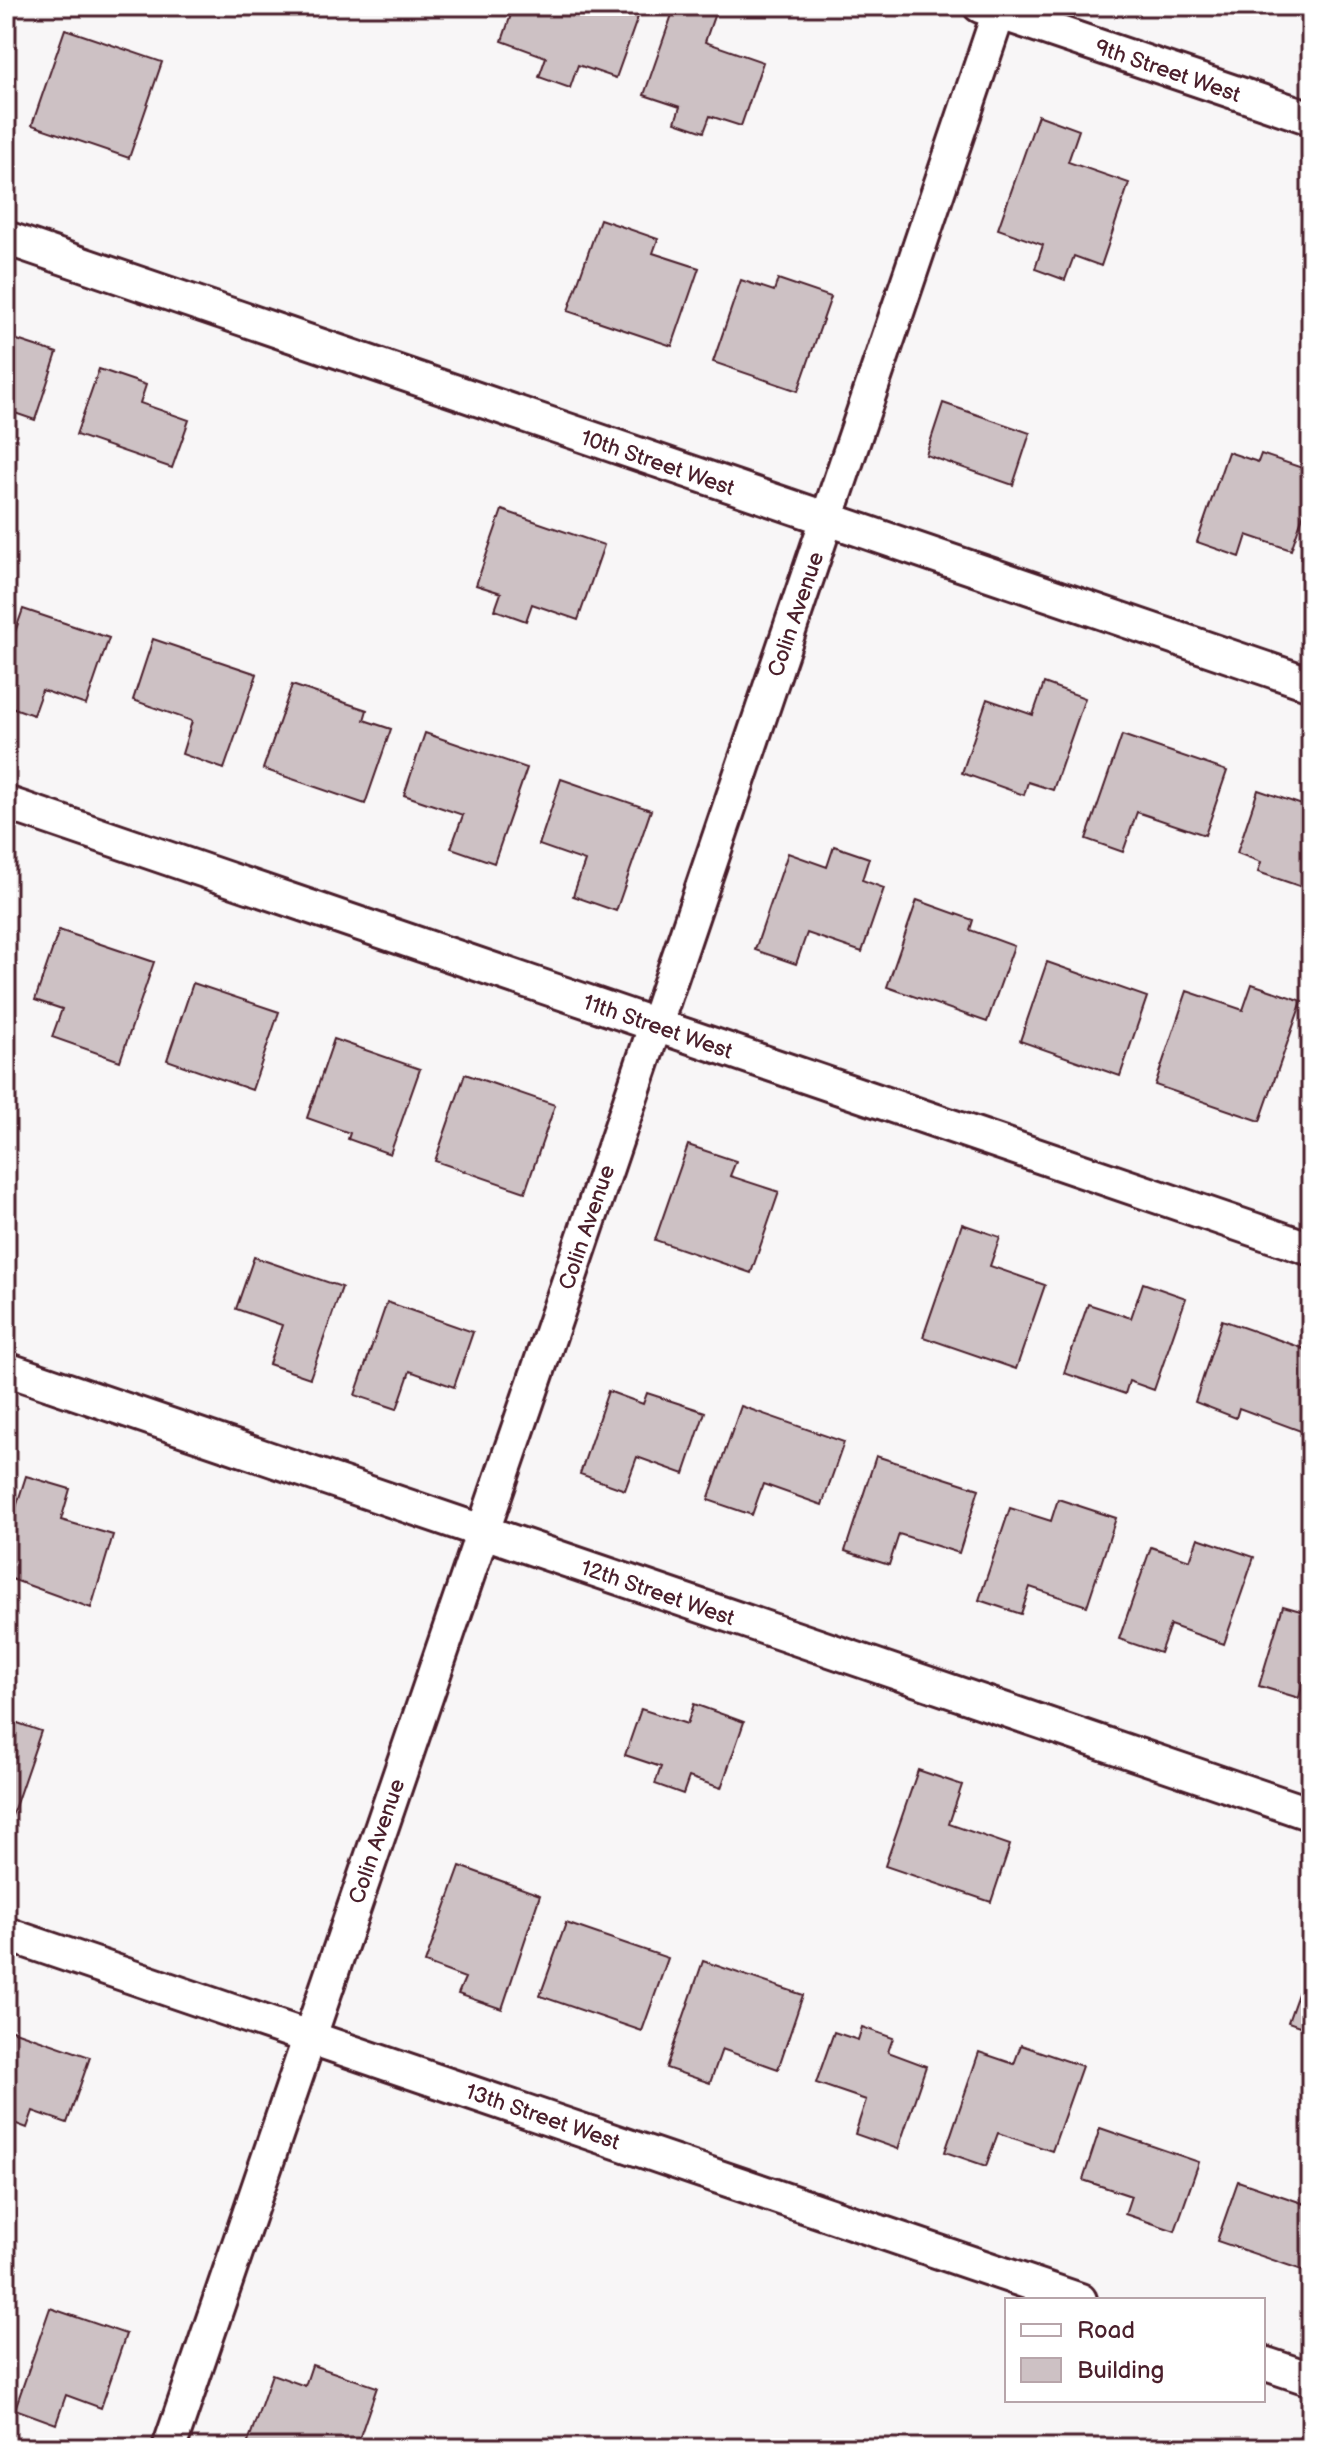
<svg xmlns="http://www.w3.org/2000/svg" width="1317" height="2454" font-family="'Balsamiq Sans',sans-serif">
<style>
.building{fill:#cdc1c4;stroke:#4a1f2b;stroke-width:2}
.lines{fill:none;stroke-linecap:round;stroke-linejoin:round}
.street-casing{stroke:#4a1f2b;stroke-width:38}
.street{stroke:#fff;stroke-width:32}
.labels{text-anchor:middle;stroke-width:6;stroke-linejoin:round;paint-order:stroke}
.street-label{font-size:22px;fill:#4a1f2b;stroke:#fff}
</style>
<rect width="100%" height="100%" fill="#f8f6f7"/>
<filter id="ink" filterUnits="userSpaceOnUse"><feTurbulence type="fractalNoise" baseFrequency=".0125" numOctaves="2"/><feDisplacementMap in="SourceGraphic" scale="16" xChannelSelector="R" yChannelSelector="G"/><feConvolveMatrix kernelMatrix="1 2 1 2 8 2 1 2 1" color-interpolation-filters="sRGB"/></filter>
<g filter="url(#ink)">
<!-- building -->
<path class="building" d="M514 6H627L640 11 616 78 578 65 570 88 539 77 546 57 502 41Z
M675 6H696L715 13 705 42 763 62 741 126 710 116 704 132 675 122 680 107 644 95Z
M65 29 162 62 129 158 32 125Z
M1038 115 1079 130 1068 162 1129 183 1101 266 1074 256 1065 280 1035 269 1043 245 998 229Z
M600 219 658 239 653 253 699 268 672 346 568 311Z
M778 279 831 297 798 391 713 362 741 280 774 291Z
M8 337 57 353 35 420 6 410V344Z
M99 369 146 385 140 403 189 420 172 468 76 435Z
M943 403 1030 433 1013 485 926 455Z
M1228 452 1258 462 1261 454 1311 471V492L1291 550 1247 535 1240 557 1197 542Z
M502 510 604 545 578 620 532 604 526 621 495 610 501 593 476 585Z
M23 609 109 638 86 705 42 690 33 715 6 705V658Z
M153 639 257 674 224 769 182 754 192 721 133 700Z
M1044 683 1085 698 1053 790 1028 782 1024 795 962 773 987 699 1033 715Z
M292 685 367 710 364 720 391 729 365 804 263 769Z
M425 733 527 768 494 863 451 848 463 815 404 795Z
M1122 735 1227 771 1205 835 1137 812 1123 852 1086 839Z
M561 779 651 810 616 911 573 896 585 861 539 845Z
M1258 790 1311 808V890L1258 872 1261 862 1237 853Z
M834 846 869 858 862 880 884 888 862 952 807 933 796 964 755 950 788 853 827 867Z
M917 900 973 920 970 930 1014 946 987 1022 887 987Z
M59 930 154 962 120 1061 52 1037 62 1009 35 1000Z
M1047 962 1147 997 1120 1076 1020 1041Z
M193 983 279 1012 252 1090 167 1060Z
M1252 984 1302 1001 1260 1121 1155 1085 1187 991 1243 1010Z
M334 1039 420 1069 390 1154 348 1139 350 1133 307 1118Z
M465 1074 555 1105 525 1192 435 1161Z
M688 1145 736 1161 730 1176 779 1192 751 1273 655 1240Z
M962 1224 1000 1237 990 1266 1045 1285 1016 1369 923 1337Z
M254 1257 342 1287 310 1378 269 1364 282 1325 236 1309Z
M1143 1283 1186 1298 1154 1390 1129 1381 1125 1394 1064 1373 1088 1304 1131 1318Z
M387 1302 473 1332 454 1387 410 1371 397 1409 355 1395Z
M1222 1320 1311 1351V1419L1306 1433 1239 1408 1236 1418 1195 1402Z
M608 1391 643 1404 647 1393 705 1412 684 1474 637 1457 625 1490 580 1474Z
M741 1406 844 1442 822 1505 763 1484 752 1515 708 1500Z
M876 1456 979 1489 959 1553 899 1534 889 1565 845 1551Z
M26 1476 70 1489 61 1520 113 1535 91 1608 6 1577V1539Z
M1058 1499 1116 1518 1087 1606 1030 1587 1021 1614 979 1600 1010 1508 1051 1521Z
M1198 1538 1254 1557 1224 1644 1170 1625 1160 1653 1119 1639 1151 1547 1190 1560Z
M1283 1606 1311 1614V1684L1303 1682 1299 1698 1259 1686Z
M694 1704 744 1722 721 1788 689 1777 683 1794 655 1784 661 1767 625 1755 641 1709 687 1724Z
M6 1719 41 1731 6 1833Z
M918 1770 962 1785 949 1824 1010 1845 991 1902 885 1866Z
M460 1866 540 1895 502 2009 458 1994 465 1978 425 1963Z
M566 1923 668 1958 642 2031 540 1996Z
M1311 1957V2030L1288 2022Z
M703 1961 803 1995 778 2069 722 2049 710 2083 666 2068Z
M862 2027 893 2038 888 2052 926 2066 898 2149 855 2134 866 2100 816 2083 834 2032 858 2040Z
M6 2028 90 2057 67 2123 33 2111 27 2128 6 2120Z
M1021 2045 1082 2066 1052 2151 998 2133 986 2166 945 2152 979 2052 1014 2064Z
M1100 2128 1199 2162 1175 2231 1125 2214 1131 2196 1083 2180Z
M1238 2181 1311 2206V2265L1308 2272 1217 2241Z
M50 2308 126 2334 101 2408 66 2395 56 2424 15 2409Z
M312 2365 377 2387 356 2448H246L272 2374 305 2386Z"/>
<g class="lines">
<defs>
<path id="street" d="M980 6 1311 118
M6 238 1311 684
M6 803 1311 1249
M6 1369 1311 1814
M6 1934 1080 2300
M1263 2363 1311 2379
M169 2448 570 1277 1001 6"/>
</defs>
<!-- street casing -->
<use href="#street" class="street-casing"/>
<!-- street -->
<use href="#street" class="street"/>
</g>
</g>
<g class="labels">
<!-- street labels -->
<g class="street-label">
<text transform="translate(1168 70) rotate(19)" y="8">9th Street West</text>
<text transform="translate(658 462) rotate(19)" y="8">10th Street West</text>
<text transform="translate(795 614) rotate(-71)" y="8">Colin Avenue</text>
<text transform="translate(658 1026) rotate(19)" y="8">11th Street West</text>
<text transform="translate(586 1227) rotate(-71)" y="8">Colin Avenue</text>
<text transform="translate(658 1592) rotate(19)" y="8">12th Street West</text>
<text transform="translate(376 1841) rotate(-71)" y="8">Colin Avenue</text>
<text transform="translate(543 2116) rotate(19)" y="8">13th Street West</text>
</g>
</g>
<!-- margin -->
<rect width="1317" height="2454" fill="none" stroke="#fff" stroke-width="32"/>
<rect x="16" y="16" width="1285" height="2422" fill="none" stroke="#4a1f2b" stroke-width="3" filter="url(#ink)"/>
<!-- legend -->
<rect x="1005" y="2298" width="260" height="104" fill="#ffffff" stroke="#b7a5aa" stroke-width="2"/>
<rect x="1021" y="2324" width="40" height="12" fill="#ffffff" stroke="#b7a5aa" stroke-width="2"/>
<text x="1077" y="2338" font-size="24" fill="#4a1f2b">Road</text>
<rect x="1021" y="2358" width="40" height="24" fill="#cdc1c4" stroke="#b7a5aa" stroke-width="2"/>
<text x="1077" y="2378" font-size="24" fill="#4a1f2b">Building</text>
</svg>
